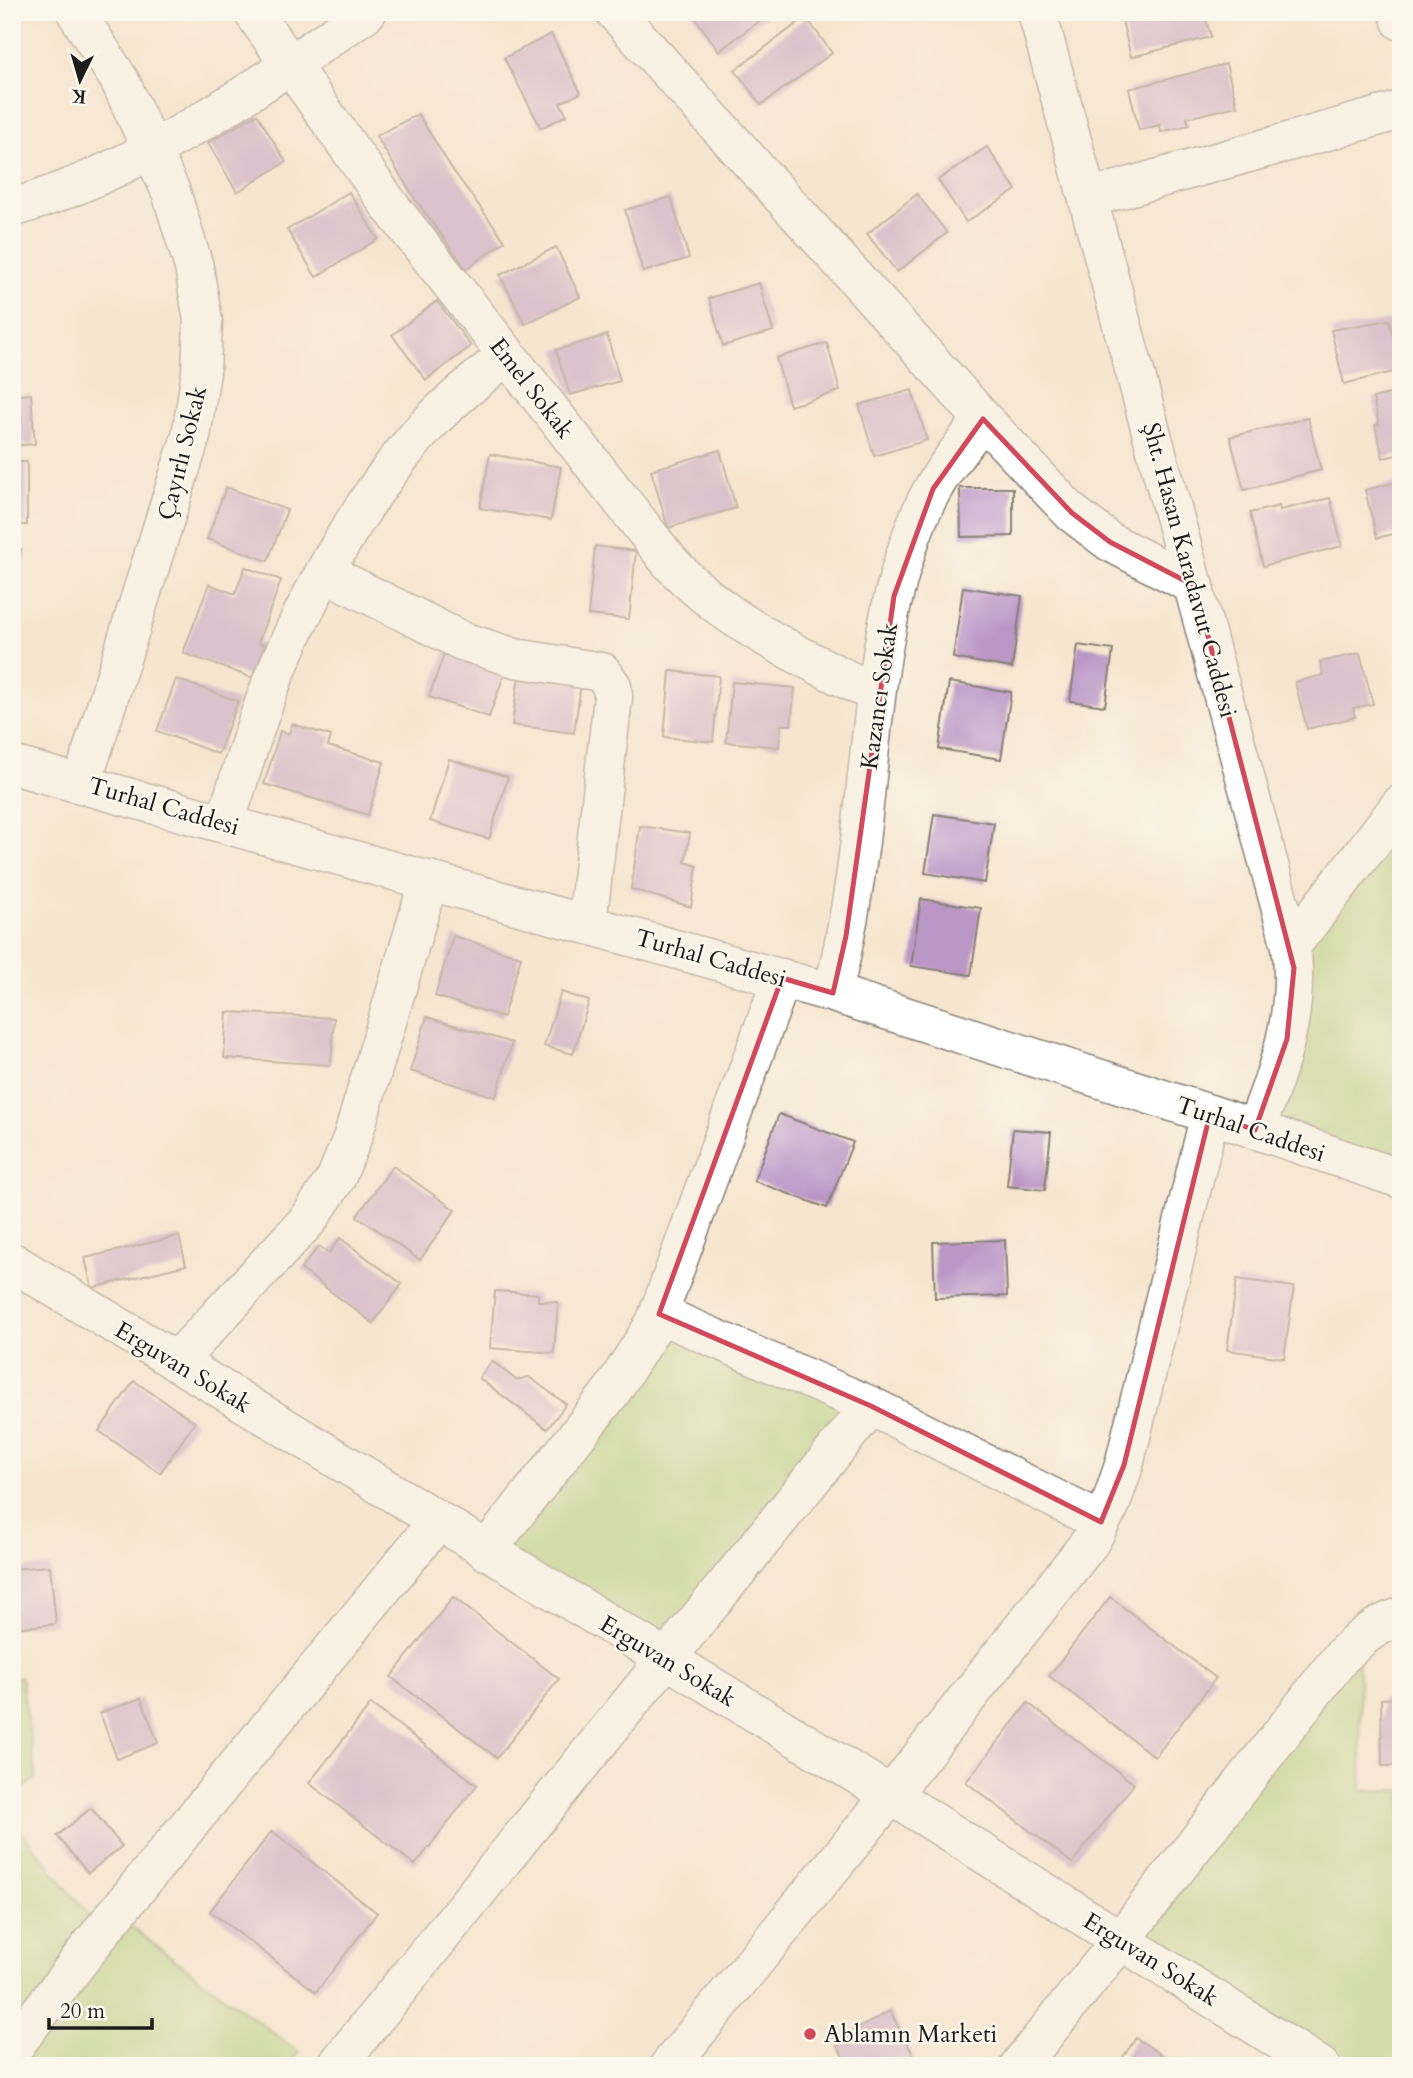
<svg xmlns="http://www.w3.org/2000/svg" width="1413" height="2078" font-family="Cardo,serif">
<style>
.green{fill:#a8d17c;stroke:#62764c;stroke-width:2}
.building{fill:#bb97c8}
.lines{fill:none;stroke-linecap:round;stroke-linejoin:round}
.minor-casing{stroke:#898176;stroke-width:41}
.minor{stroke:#fff;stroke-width:38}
.marked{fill:none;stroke:#d1495b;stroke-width:5;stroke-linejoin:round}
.poi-dot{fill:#d1495b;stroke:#fbf7ec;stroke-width:2.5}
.labels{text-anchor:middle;stroke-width:5;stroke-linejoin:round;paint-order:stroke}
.street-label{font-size:24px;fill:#1c1c1c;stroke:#fbf7ec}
.poi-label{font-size:24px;fill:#1c1c1c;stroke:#fbf7ec;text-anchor:start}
</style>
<rect width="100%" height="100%" fill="#fbf7ec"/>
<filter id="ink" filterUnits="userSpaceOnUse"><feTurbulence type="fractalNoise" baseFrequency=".0143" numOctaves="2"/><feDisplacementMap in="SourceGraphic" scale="14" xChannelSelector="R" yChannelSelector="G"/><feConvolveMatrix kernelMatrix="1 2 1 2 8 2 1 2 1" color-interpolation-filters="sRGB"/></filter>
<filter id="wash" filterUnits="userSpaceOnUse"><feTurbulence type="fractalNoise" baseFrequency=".00686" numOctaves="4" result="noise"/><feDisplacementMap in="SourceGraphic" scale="28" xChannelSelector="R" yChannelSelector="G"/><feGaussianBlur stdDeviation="1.57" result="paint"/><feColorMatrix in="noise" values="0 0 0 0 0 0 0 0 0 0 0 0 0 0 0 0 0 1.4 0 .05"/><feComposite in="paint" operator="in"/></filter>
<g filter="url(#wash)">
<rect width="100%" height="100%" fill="#f6e6cf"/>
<!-- green -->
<path class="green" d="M1401 804V1179L1255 1130 1294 968Z
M659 1314 871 1406 666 1659 486 1551Z
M1358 1640 1362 1791 1401 1790V2066H1320L1121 1940Z
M21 1677 36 1778 12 1797V1678Z
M12 1820 101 1931 115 1915 299 2052 288 2066H12Z"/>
<g id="blocks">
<!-- building -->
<path class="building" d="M691 12H771L719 51Z
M888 12H904L894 20Z
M1120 12H1204L1211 37 1131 57Z
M806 17 832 53 761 105 735 70Z
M551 34 581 93 560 103 567 115 541 128 504 58Z
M1226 64 1237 106 1187 118 1189 125 1161 132 1160 125 1139 130 1129 89Z
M257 114 286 162 237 192 208 143Z
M418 114 452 169 505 241 466 269 413 196 376 136Z
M987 147 1016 190 966 222 938 180Z
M349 192 378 239 316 277 287 230Z
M917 194 947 233 897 272 867 234Z
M671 197 689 258 643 272 625 210Z
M556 247 580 297 525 324 500 275Z
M759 283 773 331 723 346 709 298Z
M437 301 471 346 426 380 392 335Z
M1389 320 1401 370 1344 384 1331 330Z
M607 335 620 381 570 395 556 350Z
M827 343 840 391 790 406 776 358Z
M912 390 927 440 874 456 859 405Z
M1401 391V454L1383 458 1375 425H1379L1373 398Z
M31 394 35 444 12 446V396Z
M1308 418 1321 470 1244 490 1230 437Z
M720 450 736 508 668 528 651 470Z
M490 454 561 467 551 520 480 508Z
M12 462H27V525H12Z
M1401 481V532L1377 538 1365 490Z
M226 487 287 510 268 561 207 539Z
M960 488H1013V536L961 537Z
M1330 498 1342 546 1263 566 1250 513 1279 506 1280 510Z
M595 546 636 551 629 619 588 615Z
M12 548 21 549 14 614H12Z
M245 567 281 580 258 643 265 645 253 678 183 653 209 584 235 594Z
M963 587 1022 596 1012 668 953 658Z
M1078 645 1113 650 1105 706 1070 701Z
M445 651 505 672 489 717 429 697Z
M1360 653 1373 704 1353 708 1355 717 1307 729 1295 682 1323 675 1320 662Z
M670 671 719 676 713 742 664 737Z
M519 675 581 684 574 733 512 725Z
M176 679 238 701 218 754 157 731Z
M732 682 795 688 791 725H781L779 747 726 742Z
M949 682 1011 692 1001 759 939 749Z
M292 724 331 736 328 746 384 762 368 815 264 784 280 731 289 734Z
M449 759 508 777 489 839 430 821Z
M934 814 994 823 985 883 925 873Z
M640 826 690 833 685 862 697 866 691 907 631 889Z
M921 899 981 908 971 975 911 966Z
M453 936 521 957 503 1017 435 996Z
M561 992 589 1001 573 1054 544 1046Z
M227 1012 334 1018 331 1065 224 1058Z
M427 1017 512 1043 496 1097 410 1071Z
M779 1114 853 1142 827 1208 754 1181Z
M1013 1129 1051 1132 1045 1190 1007 1186Z
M393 1166 455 1210 420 1260 357 1216Z
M179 1236 186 1265 92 1288 85 1258Z
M340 1238 402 1284 373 1323 301 1269 319 1246 329 1253Z
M1005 1240 1007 1296 935 1298 933 1242Z
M1237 1279 1294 1287 1284 1358 1227 1350Z
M495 1291 538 1294V1301L558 1302 554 1353 490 1348Z
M492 1361 516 1380 529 1377 566 1404 547 1429 479 1378Z
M134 1381 195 1422 160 1473 99 1431Z
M50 1566 56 1624 12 1628V1569Z
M453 1597 559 1679 497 1758 391 1677Z
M1110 1597 1216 1678 1155 1757 1049 1676Z
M141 1698 158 1743 117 1759 100 1713Z
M1401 1698V1766H1382L1381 1699Z
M1028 1703 1134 1784 1072 1863 966 1782Z
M371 1704 477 1785 415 1865 309 1783Z
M91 1808 122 1846 88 1873 57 1836Z
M272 1831 377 1913 316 1992 210 1911Z
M890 2011 915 2058 900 2066H848L835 2041Z
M1136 2038 1178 2066H1117Z"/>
</g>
</g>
<g filter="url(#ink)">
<use href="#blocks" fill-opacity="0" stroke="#898176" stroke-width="2"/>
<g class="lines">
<defs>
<path id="minor" d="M76 12 120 81 171 192 194 267 203 321 201 372 191 436 82 783
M253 12 390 206 669 561C726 624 801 656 876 694
M615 12 983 419 1072 513 1110 542 1195 586
M1037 12 1291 946C1300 1013 1279 1068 1255 1130
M1399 12 1401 21
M1089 198 1401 110
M12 208C142 170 257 88 367 12
M326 573 462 641 515 658 602 672 612 686 613 697 587 924
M12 765 833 993 1219 1117 1401 1179
M225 824C236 788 247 752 259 717 292 620 362 493 433 419 456 396 481 376 506 356
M1291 946 1401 804
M833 993C845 942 854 892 860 841 873 733 877 619 919 517 934 480 959 450 983 419
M12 1262 891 1795 1320 2066
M659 1314 871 1406
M176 1362 309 1219 336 1178 353 1136 429 880
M486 1551 612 1391 655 1323 782 978
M12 2049 101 1932 437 1522
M336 2066 871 1406 1101 1522
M669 2066 891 1795 1090 1542 1111 1504 1124 1465 1210 1114
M1019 2066 1121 1940 1341 1657C1359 1639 1376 1624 1401 1617"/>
</defs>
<!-- minor casing -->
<use href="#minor" class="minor-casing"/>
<!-- minor -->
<use href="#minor" class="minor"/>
</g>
</g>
<!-- marked area -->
<path d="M0 0H1413V2078H0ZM983 419 1072 513 1110 542 1195 586 1294 968 1287 1039 1255 1130 1210 1114 1124 1465 1101 1522 871 1406 659 1314 782 978 833 993 846 936 894 596 933 489Z" fill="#f6e6cf" fill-opacity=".55" fill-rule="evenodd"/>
<path class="marked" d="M983 419 1072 513 1110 542 1195 586 1294 968 1287 1039 1255 1130 1210 1114 1124 1465 1101 1522 871 1406 659 1314 782 978 833 993 846 936 894 596 933 489Z"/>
<!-- markers -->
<circle class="poi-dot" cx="810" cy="2034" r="7"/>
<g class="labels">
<!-- street labels -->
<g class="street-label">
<text transform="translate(532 388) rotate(52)" y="8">Emel Sokak</text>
<text transform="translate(182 453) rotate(-76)" y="8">Çayırlı Sokak</text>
<text transform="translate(1190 570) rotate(75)" y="8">Şht. Hasan Karadavut Caddesi</text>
<text transform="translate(879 696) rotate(-82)" y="8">Kazancı Sokak</text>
<text transform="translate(164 806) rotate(16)" y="8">Turhal Caddesi</text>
<text transform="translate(711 958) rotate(16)" y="8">Turhal Caddesi</text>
<text transform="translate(1251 1129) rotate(19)" y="8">Turhal Caddesi</text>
<text transform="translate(183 1367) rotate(31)" y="8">Erguvan Sokak</text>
<text transform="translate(668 1661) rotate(31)" y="8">Erguvan Sokak</text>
<text transform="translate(1151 1959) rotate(32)" y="8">Erguvan Sokak</text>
</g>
<!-- poi labels -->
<g class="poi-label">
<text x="824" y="2042">Ablamın Marketi</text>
</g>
</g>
<!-- margin -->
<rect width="1413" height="2078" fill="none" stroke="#fbf7ec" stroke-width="42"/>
<!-- north arrow -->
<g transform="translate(80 80) rotate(185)" stroke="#fbf7ec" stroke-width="5" paint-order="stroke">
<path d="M0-5L12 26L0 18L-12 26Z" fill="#1c1c1c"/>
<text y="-10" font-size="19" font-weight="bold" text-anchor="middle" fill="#1c1c1c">K</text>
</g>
<!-- scale -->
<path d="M49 2018v10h103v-10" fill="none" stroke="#1c1c1c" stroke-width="3.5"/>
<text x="60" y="2018" font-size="21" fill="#1c1c1c" stroke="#fbf7ec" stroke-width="5" paint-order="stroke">20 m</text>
</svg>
